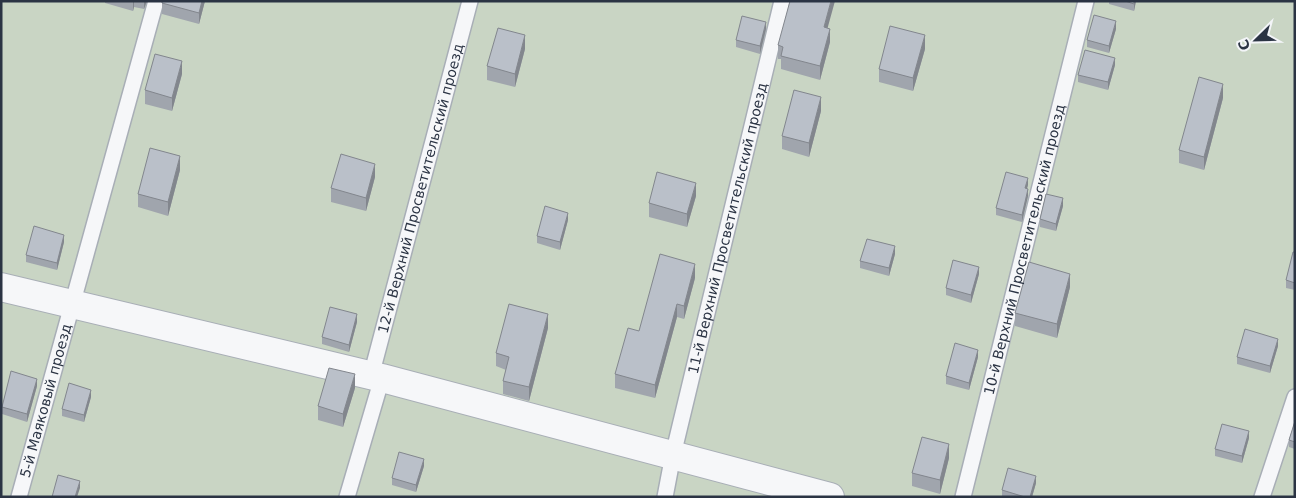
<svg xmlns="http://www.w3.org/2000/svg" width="1296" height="498" font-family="'DejaVu Sans',sans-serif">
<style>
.green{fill:#c9d5c4}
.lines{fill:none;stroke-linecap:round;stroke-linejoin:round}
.lane-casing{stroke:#a8aeb6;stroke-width:18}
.street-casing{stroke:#a8aeb6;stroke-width:30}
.lane{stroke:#f6f7f9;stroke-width:15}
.street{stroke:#f6f7f9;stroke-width:28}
.wall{fill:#a0a5ad}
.shaded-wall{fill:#82868d}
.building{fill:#bac0c9;stroke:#82868d}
.labels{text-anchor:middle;stroke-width:4.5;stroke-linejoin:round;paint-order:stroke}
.street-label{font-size:14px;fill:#2b3444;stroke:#f3f5f8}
</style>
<rect width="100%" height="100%" fill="#e3e7eb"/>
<!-- green -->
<path class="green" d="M1 1H1295V497H1Z"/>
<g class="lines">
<defs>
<g id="lane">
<path id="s1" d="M371 376 470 1"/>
<path id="s2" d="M19 497 156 1"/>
<path d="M347 497 382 378"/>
<path id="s3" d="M665 497 673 455 782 1"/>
<path id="s4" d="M963 497 1086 1"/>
<path d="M1262 497 1295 397"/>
</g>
<path id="street" d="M1 287 382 378 830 497"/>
</defs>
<!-- lane casing -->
<use href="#lane" class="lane-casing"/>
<!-- street casing -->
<use href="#street" class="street-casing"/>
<!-- lane -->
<use href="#lane" class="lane"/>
<!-- street -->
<use href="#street" class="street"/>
</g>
<!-- wall -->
<path class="wall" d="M105 1H147L144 9 134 7 133 11 105 3Z
M205 1 199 24 162 14V3Z
M1109 1H1136L1134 11 1109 4Z
M827 28 830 42 820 80 781 69V59H778V45Z
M766 29 760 54 736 47V40Z
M1116 29 1109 53 1087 47V40Z
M525 49 515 87 487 80V66Z
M925 49 913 91 879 82V69Z
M1115 65 1108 90 1078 82V75Z
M182 74 172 111 145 104V90Z
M1223 98 1204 170 1179 163V150Z
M821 111 809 157 782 149V136Z
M180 170 168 216 138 207V194Z
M375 177 366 211 331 202V188Z
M1028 185 1027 188 1028 196 1022 222 996 215V208Z
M696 196 687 227 649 217V203Z
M1063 206 1056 231 1040 227V219Z
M568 220 560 250 537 243V236Z
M64 242 57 270 26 262V255Z
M1295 252V290L1286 288V280Z
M895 254 889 276 860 268V261Z
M979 274 971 303 946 295V288Z
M695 278 684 319 677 317 655 398 615 388V374L639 331Z
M1070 287 1057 338 1015 326V313Z
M357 322 349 352 322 344V337Z
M548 328 529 401 503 394V381L506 370 496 366V353Z
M1278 346 1270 373 1237 364V357Z
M978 357 969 390 946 384V376Z
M37 386 27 422 2 414V407Z
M355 388 343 427 318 420V406Z
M91 397 84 422 62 416V409Z
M1295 421V449L1289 447V440Z
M1249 438 1242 463 1215 456V449Z
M949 458 940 494 912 486V473Z
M424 466 416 492 392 485V478Z
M1036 483 1032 497H1002V490Z"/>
<!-- shaded-wall -->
<path class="shaded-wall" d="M133 1H134V7L133 11Z
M144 1H147L144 9Z
M202 1H205L199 24V13Z
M831 1H835L824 41V27Z
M1134 1H1136L1134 11Z
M1116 21V29L1109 53V46Z
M766 22V29L760 54V46Z
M830 29V42L820 80V66Z
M525 35V49L515 87V74Z
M925 35V49L913 91V78Z
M1115 58V65L1108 90V82Z
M182 61V74L172 111V98Z
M1223 84V98L1204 170V157Z
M821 97V111L809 157V143Z
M180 156V170L168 216V202Z
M375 164V177L366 211V198Z
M1028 178V185L1025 195V188Z
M696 183V196L687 227V214Z
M1028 189V196L1022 222V215Z
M1063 198V206L1056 231V224Z
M568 213V220L560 250V242Z
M64 235V242L57 270V263Z
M895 246V254L889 276V268Z
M695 264V278L684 319V306Z
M979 267V274L971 303V295Z
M1070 274V287L1057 338V324Z
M677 304V317L655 398V385Z
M357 314V322L349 352V345Z
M548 314V328L529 401V387Z
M1278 339V346L1270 373V366Z
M978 350V357L969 390V383Z
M355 374V388L343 427V414Z
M37 379V386L27 422V414Z
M91 390V397L84 422V415Z
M1249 431V438L1242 463V456Z
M949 444V458L940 494V480Z
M424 459V466L416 492V485Z
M1036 476V483L1032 497H1030Z
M80 481V488L77 497H75Z"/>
<!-- building -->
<path class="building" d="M162 1H202L199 13 162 3Z
M790 1H831L824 27 830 29 820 66 781 56 783 47 778 45Z
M1125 1H1134V4Z
M1094 15 1116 21 1109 46 1087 40Z
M742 16 766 22 760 46 736 40Z
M890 26 925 35 913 78 879 69Z
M498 28 525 35 515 74 487 66Z
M1085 50 1115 58 1108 82 1078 75Z
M155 54 182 61 172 98 145 90Z
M1199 77 1223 84 1204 157 1179 150Z
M794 90 821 97 809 143 782 136Z
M150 148 180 156 168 202 138 194Z
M341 154 375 164 366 198 331 188Z
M657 172 696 183 687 214 649 203Z
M1006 172 1028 178 1025 188 1028 189 1022 215 996 208Z
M1046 194 1063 198 1056 224 1040 219Z
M545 206 568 213 560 242 537 236Z
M34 226 64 235 57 263 26 255Z
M867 239 895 246 889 268 860 261Z
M1293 252H1295V283L1286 280Z
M660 254 695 264 684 306 677 304 655 385 615 374 628 328 639 331Z
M953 260 979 267 971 295 946 288Z
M1029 262 1070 274 1057 324 1015 313Z
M509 304 548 314 529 387 503 381 509 357 496 353Z
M330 307 357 314 349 345 322 337Z
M1245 329 1278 339 1270 366 1237 357Z
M955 343 978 350 969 383 946 376Z
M329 368 355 374 343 414 318 406Z
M11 371 37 379 27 414 2 407Z
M69 383 91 390 84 415 62 409Z
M1295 421V442L1289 440Z
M1222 424 1249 431 1242 456 1215 449Z
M922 437 949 444 940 480 912 473Z
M399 452 424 459 416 485 392 478Z
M1008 468 1036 476 1030 497H1025L1002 490Z
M58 475 80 481 75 497H52Z"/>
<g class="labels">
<!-- street labels -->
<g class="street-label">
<text dy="5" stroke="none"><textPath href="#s1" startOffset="194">12-й Верхний Просветительский проезд</textPath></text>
<text dy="5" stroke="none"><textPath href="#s3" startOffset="276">11-й Верхний Просветительский проезд</textPath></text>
<text dy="5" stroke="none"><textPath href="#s4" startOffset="255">10-й Верхний Просветительский проезд</textPath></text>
<text dy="5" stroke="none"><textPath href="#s2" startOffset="100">5-й Маяковый проезд</textPath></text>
</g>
</g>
<!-- border -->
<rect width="1296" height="498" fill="none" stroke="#2b3444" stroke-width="5"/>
<!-- north arrow -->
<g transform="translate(1256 40) rotate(247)" stroke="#f3f5f8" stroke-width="4" paint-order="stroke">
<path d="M0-4L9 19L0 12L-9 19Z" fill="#2b3444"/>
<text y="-8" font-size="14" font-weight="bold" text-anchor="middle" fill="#2b3444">С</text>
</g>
</svg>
